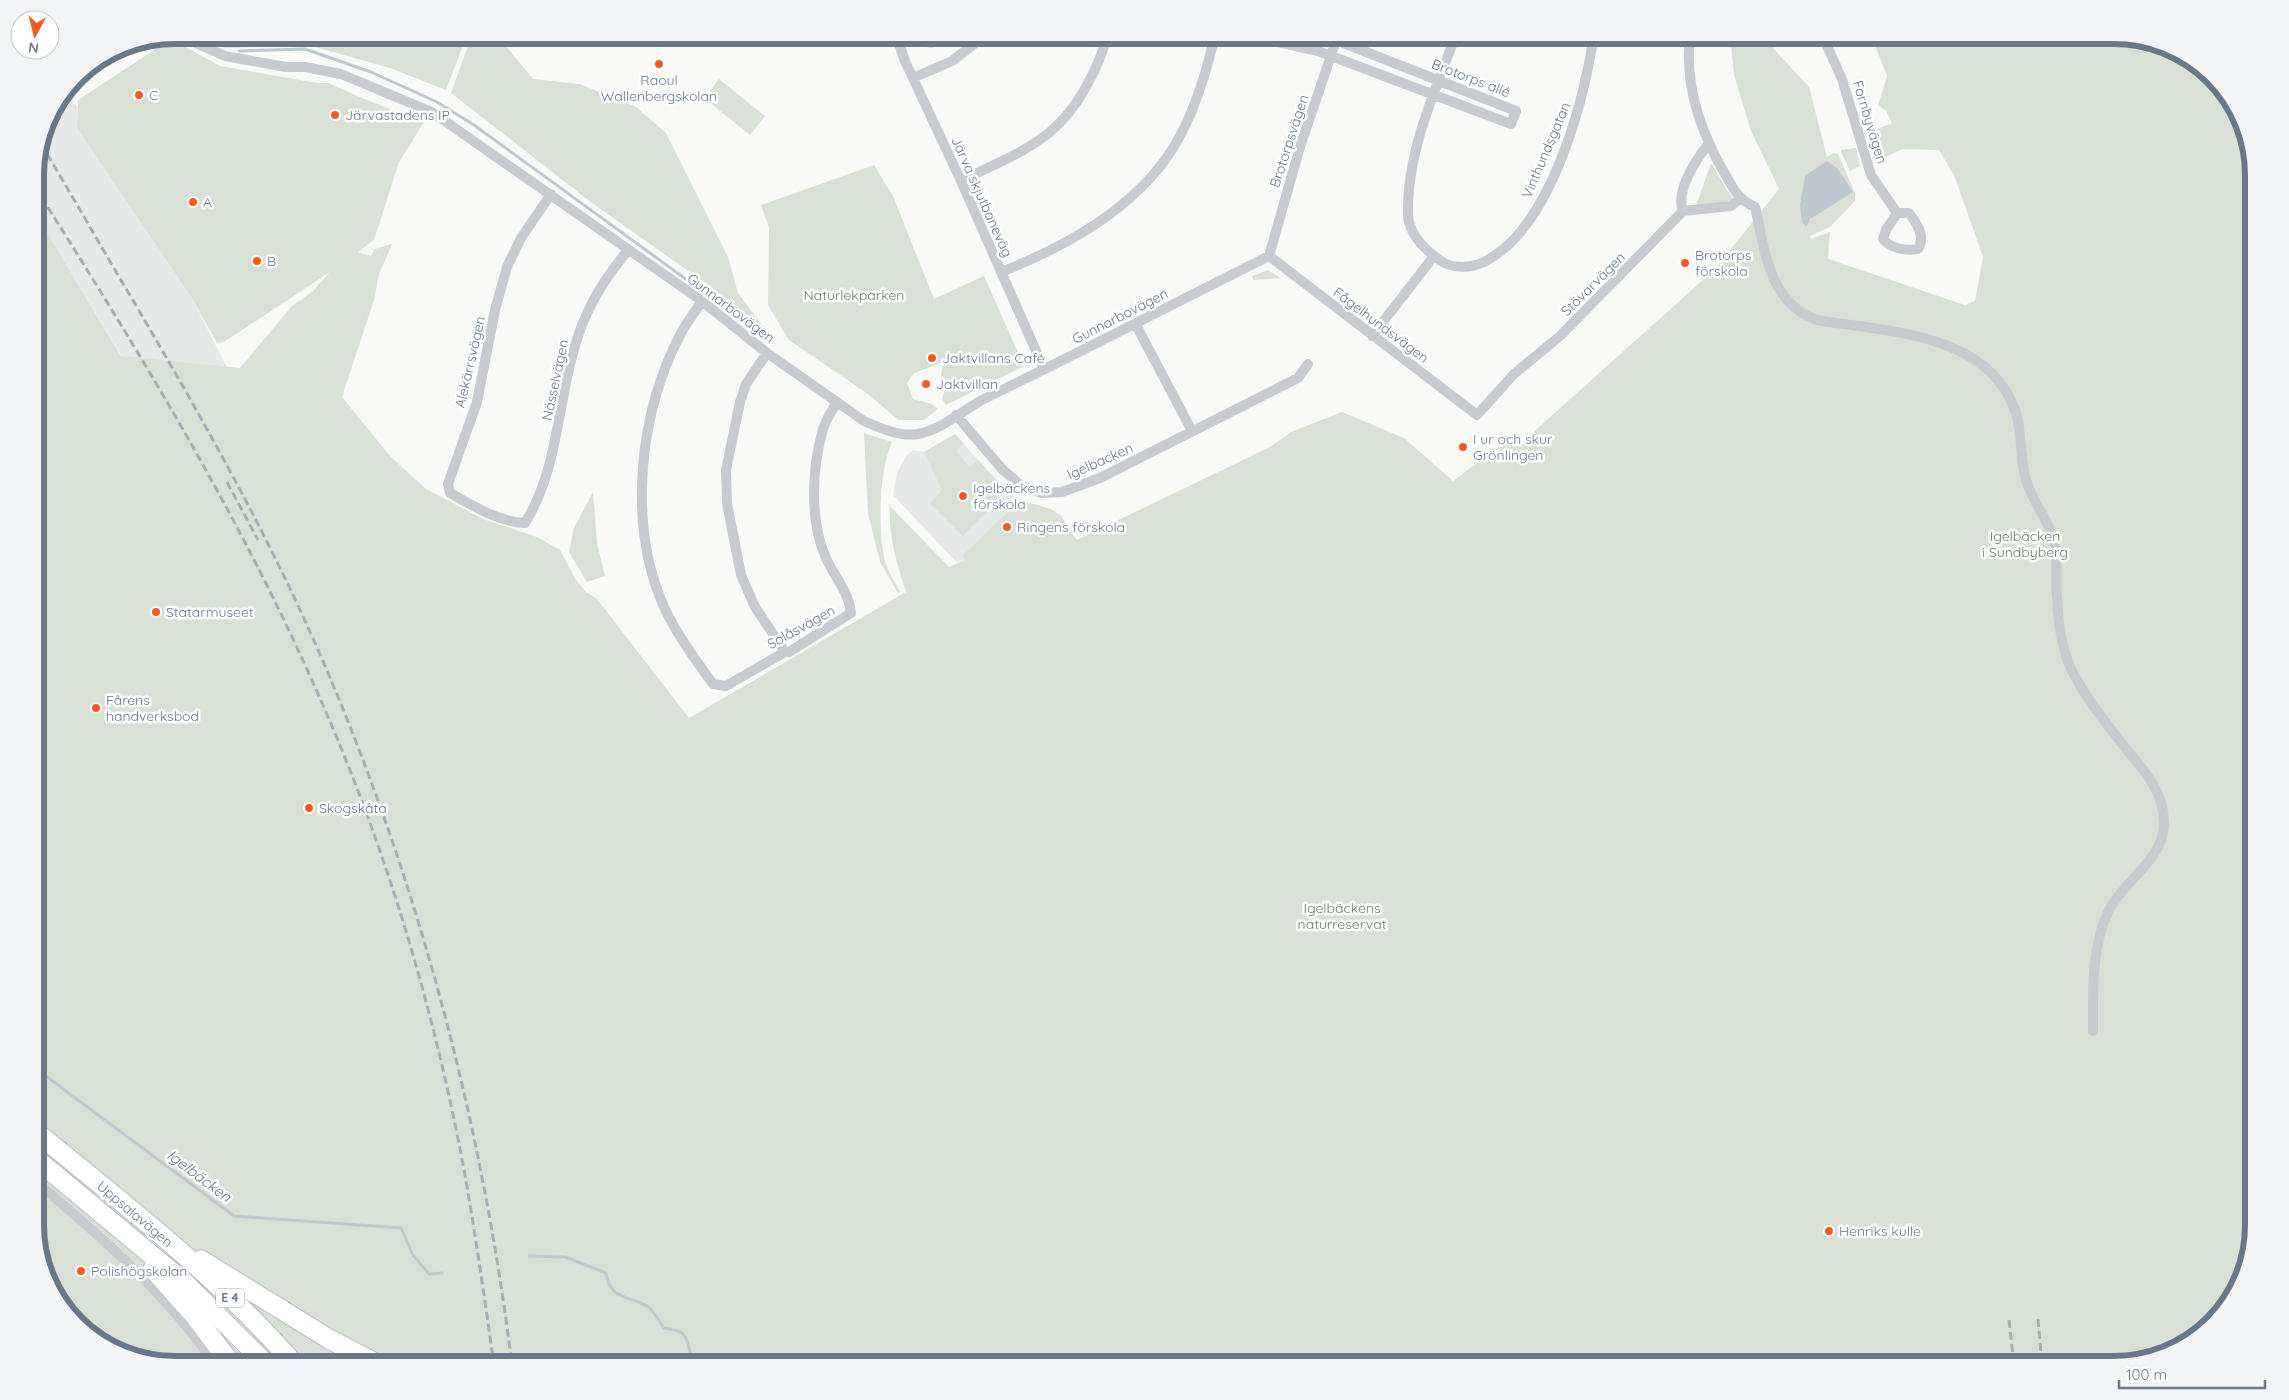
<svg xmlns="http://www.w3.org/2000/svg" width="2289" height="1400" font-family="Quicksand,sans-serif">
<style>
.built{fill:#e7e9e8}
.green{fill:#d9e0d6;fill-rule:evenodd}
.water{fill:#bec9cf}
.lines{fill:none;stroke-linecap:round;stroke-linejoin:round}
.stream{stroke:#bec9cf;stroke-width:3}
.motorway-casing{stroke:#b7bbbf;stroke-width:21}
.minor{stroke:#c7cbcf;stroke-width:10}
.motorway{stroke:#fff;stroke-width:19}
.rail{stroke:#a7adb4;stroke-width:3;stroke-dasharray:8 4;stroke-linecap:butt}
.poi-dot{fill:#f05b20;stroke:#fff;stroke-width:2}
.labels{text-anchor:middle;stroke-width:5;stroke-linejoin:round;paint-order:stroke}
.shield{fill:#fff;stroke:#94a0ad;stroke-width:1}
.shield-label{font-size:12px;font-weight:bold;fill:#66788a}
.street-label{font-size:14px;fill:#66788a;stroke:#fff}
.poi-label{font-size:14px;fill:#66788a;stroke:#fff;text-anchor:start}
.park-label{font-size:14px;fill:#667b62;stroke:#fff}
.water-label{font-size:15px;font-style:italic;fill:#637a85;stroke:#fff}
.rim{fill:none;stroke:#66788a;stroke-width:6}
</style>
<rect width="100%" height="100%" fill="#f9faf7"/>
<!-- built -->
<path class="built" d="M65 93 77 106V128L193 300 237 388 189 468 35 212V166L46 121Z
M955 434 996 480 1015 497 1034 505 1051 509 997 546 957 563 893 495 897 473 906 456 913 450 924 452Z"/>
<!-- green -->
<path class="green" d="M206 35H467L446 90 390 68 308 45 225 48Z
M472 35H497L533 79 580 84 636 107 666 133 728 257 738 293 773 340 711 287 592 203 451 93Z
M920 35H938V43L932 48 925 47 920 42Z
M1730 35H1761L1809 87 1827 157 1833 153 1838 154 1855 193V201L1830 227 1810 236 1811 239 1830 232 1828 259 1965 305 1975 301 1983 257 1954 175 1939 150 1903 149 1885 157 1873 131 1892 123 1886 111 1878 105 1887 76 1871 35H2114L2184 54 2235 105 2254 166V1225L2235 1295 2184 1346 2114 1365H175L105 1346 54 1295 35 1234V212L121 356 240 368 292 306 313 291 330 272 224 342 217 343 193 300 77 128 78 100 171 39 220 66 317 83H328L362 98 424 122 399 162 374 240 358 252 371 256 375 249 392 244 379 274 374 300 342 397 390 456 426 489 483 519 537 537 560 550 576 580 586 592 597 599 689 718 906 592C897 564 888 535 890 506L949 567 965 560 962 556 1020 500 1051 509 1061 516 1077 540 1270 447 1291 432 1342 412 1404 438 1453 481 1507 441 1514 447 1520 444 1714 270 1779 189 1751 131 1734 75ZM1801 209 1822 210 1810 219 1807 227 1802 223Z
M719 79 765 116 750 135 704 98Z
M1856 148 1860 166 1850 171 1841 152V150Z
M1711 163 1732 198 1730 201 1696 206Z
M874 165 893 196 934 299 984 276 1024 366 946 405 942 399 947 384 941 375 944 362 914 373 907 383 913 399 932 404 938 409 924 420H898L868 394 789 340 768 305 769 228 761 205Z
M1268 270 1281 278 1253 280 1252 276Z
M864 433 892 442C879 472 878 523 884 557 886 569 895 581 900 592L898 593 880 562 868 514Z
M955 434 964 444 956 451 969 467 978 460 1005 489 996 497 999 500 963 536 930 503 942 490 924 452Z
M593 492 597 543 605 576 587 582 569 552 574 528Z"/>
<!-- water -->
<path class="water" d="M1827 161 1838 169 1853 192 1810 219 1807 227 1802 223 1800 205 1805 176Z"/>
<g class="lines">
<!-- stream -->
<path class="stream" d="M239 51 305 49 371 72 437 102 474 125 709 296
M35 1068 234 1216 401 1228 413 1255 429 1274 442 1273
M529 1256 565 1257 606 1273C609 1299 629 1296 647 1306 653 1309 659 1322 664 1328 670 1329 679 1330 683 1334 694 1346 683 1360 706 1365
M715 1365 741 1360 745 1365"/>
<defs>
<path id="motorway" d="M35 1131C125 1205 219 1277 295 1365
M35 1158 185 1283 267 1365
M201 1260 329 1339 379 1365
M153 1269 195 1316 232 1365"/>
</defs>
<!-- motorway casing -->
<use href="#motorway" class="motorway-casing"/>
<!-- minor -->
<path class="minor" d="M178 35 225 56 286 67H305L341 74 432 112 702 301 767 353 864 421C880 428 900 437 918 434 944 429 965 408 988 397 1082 351 1175 303 1269 256
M896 35 905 61 961 181 1044 369
M1245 35 1318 51 1511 124 1516 111 1323 35
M1456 35C1435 90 1407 152 1408 213 1408 233 1425 250 1441 261 1453 269 1471 268 1484 262 1551 228 1583 105 1594 35
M1690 35C1684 85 1700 131 1725 174 1733 188 1739 201 1755 207 1765 250 1769 304 1817 320 1887 332 1990 332 2016 413 2022 433 2020 456 2025 476 2031 502 2051 521 2055 547 2058 564 2055 581 2057 598 2058 620 2062 649 2071 669 2084 695 2102 718 2120 741 2140 767 2164 788 2164 823 2164 860 2124 880 2109 910 2091 947 2093 992 2093 1031
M1822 35 1842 79 1871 175 1897 213
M913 78 952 61 986 35
M961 181C1016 153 1056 143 1087 85 1096 68 1103 54 1107 35
M551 194 521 238 507 267 495 310 477 402 448 484 450 493C473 506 499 522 525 523 560 467 557 397 578 336 589 303 606 277 628 250
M1683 211C1675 192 1696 159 1708 145
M1897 213H1909C1917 224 1926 236 1918 249 1906 251 1891 249 1883 239L1886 230Z
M1269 256 1477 415 1514 374 1560 336 1683 211 1731 206 1740 198
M1269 256 1300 147 1338 35
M1001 272C1070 245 1144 204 1180 136 1197 104 1207 70 1215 35
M702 301C695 312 687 322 681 333 639 413 627 523 664 607 677 635 695 659 713 684L726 686 785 652H789L851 613C849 592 834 576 826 558 809 520 812 468 823 429 826 420 832 410 837 402
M1136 325 1192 431
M1372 336 1434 256
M767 353 746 384 740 402 726 470 727 503 741 575 755 607 785 652
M956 415 1003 470 1022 486 1041 493 1062 492 1100 478 1298 378 1308 364
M35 1181C105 1240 163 1290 216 1365"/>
<!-- motorway -->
<use href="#motorway" class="motorway"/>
<!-- rail -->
<path class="rail" d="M41 144C67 187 92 231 118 275 196 407 272 539 331 680 423 899 483 1130 512 1365
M35 187C137 348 237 511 314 685 384 840 434 1007 465 1175 476 1238 485 1301 494 1365
M227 482 258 540
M2038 1319 2042 1365
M2009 1320 2014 1365"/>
</g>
<!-- markers -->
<g class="poi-dot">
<circle cx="659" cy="64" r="5"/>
<circle cx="139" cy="95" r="5"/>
<circle cx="335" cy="115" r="5"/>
<circle cx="193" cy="202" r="5"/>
<circle cx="257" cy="261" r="5"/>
<circle cx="1685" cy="263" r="5"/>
<circle cx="932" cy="358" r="5"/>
<circle cx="926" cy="384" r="5"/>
<circle cx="1463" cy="447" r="5"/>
<circle cx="963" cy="496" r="5"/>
<circle cx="1007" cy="527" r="5"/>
<circle cx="156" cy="612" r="5"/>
<circle cx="96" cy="708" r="5"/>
<circle cx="309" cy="808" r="5"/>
<circle cx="1829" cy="1231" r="5"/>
<circle cx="81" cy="1271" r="5"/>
</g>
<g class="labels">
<!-- shield labels -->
<rect class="shield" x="216" y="1288.5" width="28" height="19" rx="4"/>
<g class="shield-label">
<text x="230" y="1302">E 4</text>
</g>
<!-- street labels -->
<g class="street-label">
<text transform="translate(1471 78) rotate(21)" y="5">Brotorps allé</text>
<text transform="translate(1870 122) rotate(73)" y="5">Fornbyvägen</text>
<text transform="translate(1289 141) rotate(-72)" y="5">Brotorpsvägen</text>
<text transform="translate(1546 150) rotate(-67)" y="5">Vinthundsgatan</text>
<text transform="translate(982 197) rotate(66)" y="5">Järva skjutbaneväg</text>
<text transform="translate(1593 284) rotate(-45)" y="5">Stövarvägen</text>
<text transform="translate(731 308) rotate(37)" y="5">Gunnarbovägen</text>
<text transform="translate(1120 316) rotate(-27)" y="5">Gunnarbovägen</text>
<text transform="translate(1381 325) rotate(37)" y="5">Fågelhundsvägen</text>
<text transform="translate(470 362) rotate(-77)" y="5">Alekärrsvägen</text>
<text transform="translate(555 380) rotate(-78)" y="5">Nässelvägen</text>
<text transform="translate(1100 461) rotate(-24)" y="5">Igelbacken</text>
<text transform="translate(801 627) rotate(-29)" y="5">Solåsvägen</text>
<text transform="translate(135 1214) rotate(40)" y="5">Uppsalavägen</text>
</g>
<!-- poi labels -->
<g class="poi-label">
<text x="659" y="85" text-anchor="middle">Raoul<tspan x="659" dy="16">Wallenbergskolan</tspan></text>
<text x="149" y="100">C</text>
<text x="345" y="120">Järvastadens IP</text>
<text x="203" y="207">A</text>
<text x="1695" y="260">Brotorps<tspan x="1695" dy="16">förskola</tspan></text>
<text x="267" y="266">B</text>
<text x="942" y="363">Jaktvillans Café</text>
<text x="936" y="389">Jaktvillan</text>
<text x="1473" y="444">I ur och skur<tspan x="1473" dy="16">Grönlingen</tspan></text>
<text x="973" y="493">Igelbäckens<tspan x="973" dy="16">förskola</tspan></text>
<text x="1017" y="532">Ringens förskola</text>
<text x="166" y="617">Statarmuseet</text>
<text x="106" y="705">Fårens<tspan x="106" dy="16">handverksbod</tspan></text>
<text x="319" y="813">Skogskåta</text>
<text x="1839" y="1236">Henriks kulle</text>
<text x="91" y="1276">Polishögskolan</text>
</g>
<!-- park labels -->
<g class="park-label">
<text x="854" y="300">Naturlekparken</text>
<text x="2025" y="541">Igelbäcken<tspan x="2025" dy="16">i Sundbyberg</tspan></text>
<text x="1342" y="913">Igelbäckens<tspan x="1342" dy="16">naturreservat</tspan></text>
</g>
<!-- water labels -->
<g class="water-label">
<text transform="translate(199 1176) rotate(37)" y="5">Igelbäcken</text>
</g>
</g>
<!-- crop -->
<path d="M0 0H2289V1400H0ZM175 44H2114A131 131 0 0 1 2245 175V1225A131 131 0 0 1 2114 1356H175A131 131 0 0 1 44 1225V175A131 131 0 0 1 175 44Z" fill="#f3f4f6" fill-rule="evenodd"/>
<path class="rim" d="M175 44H2114A131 131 0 0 1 2245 175V1225A131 131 0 0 1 2114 1356H175A131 131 0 0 1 44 1225V175A131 131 0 0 1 175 44Z"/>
<!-- north arrow -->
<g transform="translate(35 35) rotate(187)"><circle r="24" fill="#ffffff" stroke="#c2c9d0"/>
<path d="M0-4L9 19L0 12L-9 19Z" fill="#f05b20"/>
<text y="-8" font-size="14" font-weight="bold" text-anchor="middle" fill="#66788a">N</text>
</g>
<!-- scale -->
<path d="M2119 1380v8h146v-8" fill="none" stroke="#66788a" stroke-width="2.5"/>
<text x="2126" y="1380" font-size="15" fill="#66788a" stroke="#ffffff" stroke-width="4" paint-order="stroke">100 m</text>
</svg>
